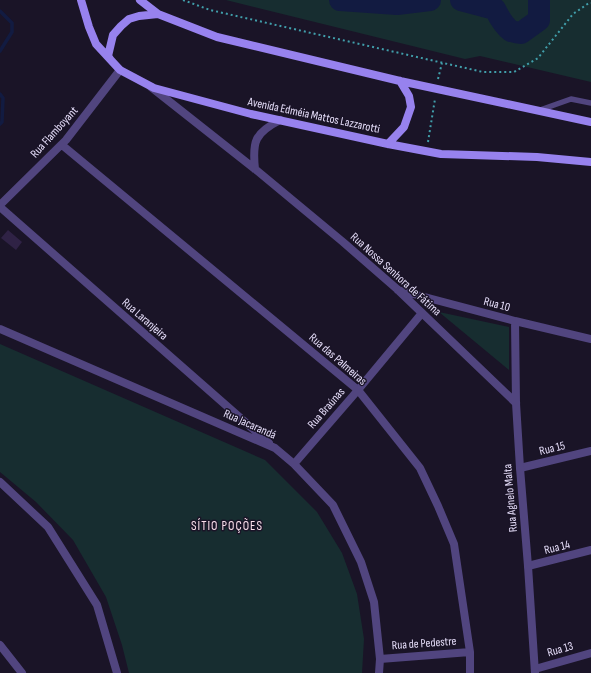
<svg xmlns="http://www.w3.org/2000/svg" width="591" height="673" font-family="'Sofia Sans Condensed',sans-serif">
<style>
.green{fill:#172d30}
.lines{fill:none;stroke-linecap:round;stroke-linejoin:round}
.stream{stroke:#121b41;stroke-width:3.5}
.river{stroke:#121b41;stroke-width:22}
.building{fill:#2f2245}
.path{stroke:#419fab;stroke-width:2;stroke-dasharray:2 3;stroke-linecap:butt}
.service{stroke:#51457f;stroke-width:5.5}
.minor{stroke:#51457f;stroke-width:8}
.tertiary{stroke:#51457f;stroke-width:8}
.secondary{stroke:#9782ee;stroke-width:8}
.labels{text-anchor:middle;stroke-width:3;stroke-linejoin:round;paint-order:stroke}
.street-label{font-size:12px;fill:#e6defa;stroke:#1a1427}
.neighbourhood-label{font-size:13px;letter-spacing:1px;fill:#fbe0ec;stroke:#1a1427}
</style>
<rect width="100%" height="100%" fill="#1a1427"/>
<!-- green -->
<path class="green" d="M226 0H591V82L480 56 465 59Z
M439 312 509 327V370Z
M0 344 265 460 317 512 342 553 357 594 364 639 362 673H129L122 645 106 597 73 540 36 502 0 472Z"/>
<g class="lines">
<!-- stream -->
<path class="stream" d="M0 11 12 23V32L0 51
M0 94 3 98 2 122 0 124"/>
<!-- river -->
<path class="river" d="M340 0 397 4 430 0
M461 0 495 9C499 17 504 26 511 31 514 32 518 33 521 33L539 20V0"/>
</g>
<!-- building -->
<path class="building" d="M8 230 22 242 16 250 1 238Z"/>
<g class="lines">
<!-- path -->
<path class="path" d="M183 0 210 10 483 72H514L538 58 573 14 589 3H591
M438 79 442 63
M428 142 435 99"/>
<!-- service -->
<path class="service" d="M540 110 571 99 591 103"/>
<!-- minor -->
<path class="minor" d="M62 145 358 390 420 468 438 506 454 544 470 652V673
M0 205 66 140 120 70
M0 207 269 443
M0 329 275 448 294 464 333 505 361 562 374 602 380 659 379 673
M294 464 358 390 422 313
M520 468 591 451
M0 482 48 527 97 605 117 673
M528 566 591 550
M0 645 22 673
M380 659 470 652
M535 669 591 653"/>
<!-- tertiary -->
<path class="tertiary" d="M151 87 255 169 343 242 397 289 516 403
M255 169C252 141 255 133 280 120
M398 290 515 321 591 339
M515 321 516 403 520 468 528 566 535 673"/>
<!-- secondary -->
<path class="secondary" d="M81 0 89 27 96 44 120 70 154 88 251 114 388 144 441 154 537 157 591 162
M140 0 158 14 217 37 400 81 591 122
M110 59 108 56 113 35 121 26 129 19 139 16 158 14
M388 144 404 127 411 107 409 96 400 81"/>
</g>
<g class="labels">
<!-- street labels -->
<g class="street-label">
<text transform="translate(314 115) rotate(12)" y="4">Avenida Edméia Mattos Lazzarotti</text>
<text transform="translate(54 132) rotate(-48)" y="4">Rua Flamboyant</text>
<text transform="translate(396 274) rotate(42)" y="4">Rua Nossa Senhora de Fátima</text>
<text transform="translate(497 304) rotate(15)" y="4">Rua 10</text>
<text transform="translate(145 319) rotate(41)" y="4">Rua Laranjeira</text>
<text transform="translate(338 359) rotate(41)" y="4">Rua das Palmeiras</text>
<text transform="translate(326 408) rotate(-49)" y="4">Rua Braúnas</text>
<text transform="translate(250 424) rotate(24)" y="4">Rua Jacarandá</text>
<text transform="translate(552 448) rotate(-14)" y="4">Rua 15</text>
<text transform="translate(510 498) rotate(-95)" y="4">Rua Agnelo Malta</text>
<text transform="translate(557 547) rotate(-14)" y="4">Rua 14</text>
<text transform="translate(424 643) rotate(-4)" y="4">Rua de Pedestre</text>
<text transform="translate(560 649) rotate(-16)" y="4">Rua 13</text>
</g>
<!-- neighbourhood labels -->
<g class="neighbourhood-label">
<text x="227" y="530">SÍTIO POÇÕES</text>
</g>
</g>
</svg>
